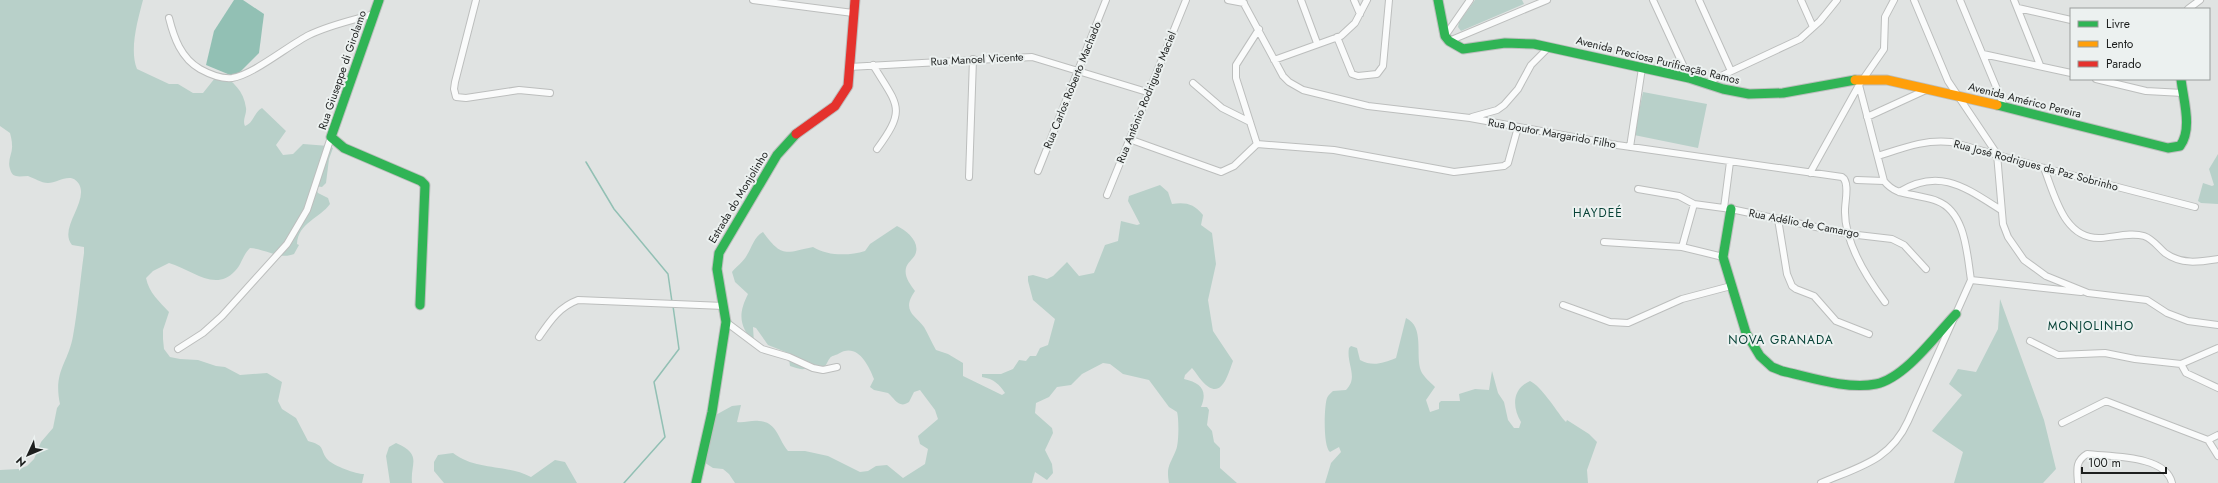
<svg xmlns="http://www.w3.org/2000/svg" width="2218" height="483" font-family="Jost,sans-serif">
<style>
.green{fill:#b8d0c9}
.water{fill:#92c0b4}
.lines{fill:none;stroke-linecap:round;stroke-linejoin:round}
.stream{stroke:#92c0b4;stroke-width:1.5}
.street-casing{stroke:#bcbebd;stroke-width:8}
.fast-casing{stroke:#bcbebd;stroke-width:11}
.slow-casing{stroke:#bcbebd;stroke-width:11}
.jam-casing{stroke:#bcbebd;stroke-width:11}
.street{stroke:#fafbfb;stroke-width:6}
.fast{stroke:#30b455;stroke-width:9}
.slow{stroke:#ff9f0a;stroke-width:9}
.jam{stroke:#e5322d;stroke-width:9}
.labels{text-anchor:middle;stroke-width:4;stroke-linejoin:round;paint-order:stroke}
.street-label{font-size:11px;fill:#1d1f1e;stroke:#ecf1f0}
.neighbourhood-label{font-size:12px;letter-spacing:1px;fill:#084338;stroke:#ecf1f0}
</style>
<rect width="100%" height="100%" fill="#e0e3e2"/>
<!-- green -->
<path class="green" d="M0 0H143C138 19 129 50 137 69L169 84H178L193 93H203L219 73C233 81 244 91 246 108 247 114 242 120 245 126 254 123 254 112 262 108L286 131 276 145 283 155 293 154 303 144 329 146 333 148 329 159 326 183 322 187 315 186 318 193 328 198 330 204C320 218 298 223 297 244L299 245 294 254C280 260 266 249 250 248 242 256 242 264 235 271 215 293 191 269 169 263L153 271 146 278C149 293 159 301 169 312L163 330V339L164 349 170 357 180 359 198 360 216 366 225 367 240 375 267 373 282 382 278 401 282 409 296 418 308 441C327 446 319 450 328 460 334 466 356 474 364 474L362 483H0V470L19 469 27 466 34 459 41 442 53 428 57 408 60 404C53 371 68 364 73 336 78 309 80 281 84 253V247L72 245C58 228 89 202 79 184 71 171 58 183 48 183 41 183 34 178 28 176 24 176 19 177 16 176 12 175 11 172 10 169 7 160 13 153 12 145 12 141 11 137 10 133L0 126Z
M1475 0H1522L1524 4 1461 31 1458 27 1459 22Z
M1643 92 1707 104 1698 148 1634 135Z
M2218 154V204L2201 203 2198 201 2203 183 2212 186 2214 185 2209 169Z
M1160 185 1168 192 1172 204C1186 202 1194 204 1203 215L1201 225 1212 233 1216 264 1208 300 1213 331 1233 361C1227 377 1221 402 1202 381 1198 377 1196 372 1192 368L1185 375 1184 379C1201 383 1208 390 1201 407H1207L1209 410 1207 425 1212 431 1214 442 1220 448V468L1237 483H1169C1166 466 1170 465 1176 450 1179 444 1179 418 1177 412L1169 407 1149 380 1123 374 1110 364 1103 363 1082 374 1071 385 1057 387 1049 397 1036 403 1035 413 1052 428 1053 433 1045 450 1052 464 1053 473 1047 480 1035 472 1032 483H735L729 474 723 469 713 468 699 459 711 435 712 417 732 406 741 405 737 422C744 423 752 420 759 421 777 422 778 439 788 451H805L828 456 860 472 868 471 876 466 887 465 903 478 925 464 928 449 920 444 918 436 938 419 935 410 920 390 914 392 909 402C899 409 895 399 888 393L874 390 870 387 874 379C868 364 857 342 838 354 836 355 831 356 830 358 828 360 827 364 825 366H809C804 372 797 368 790 366L788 353 768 345 756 328 753 327 754 343C739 326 738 314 748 294L735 282 732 272C736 267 744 261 747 255 752 247 754 237 763 232 782 258 785 253 813 247 827 256 849 256 865 251L870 244 897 226C907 231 921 242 915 255 913 259 907 263 906 268 904 277 910 284 915 291 901 311 915 315 924 327 928 334 932 343 936 350L948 354 963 363V376L1002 395 1005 393C999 384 994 379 982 377V374H1001L1013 369 1019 360 1026 361 1030 356H1036L1040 348 1048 345 1055 319 1033 300 1028 281V276L1033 275 1047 279 1053 276 1067 262 1079 276 1094 273 1105 245 1118 241 1121 221 1137 225 1140 224 1128 201 1129 196Z
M2000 299 2044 420 2056 469 2043 483H1954L1963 452 1932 431 1962 395 1949 384 1958 369 1976 372 1998 329Z
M1406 318C1425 327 1415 355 1421 371 1423 376 1431 383 1435 387L1426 400 1430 412 1439 409V403L1441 401H1460L1459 394 1475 389 1489 390 1492 371 1498 393 1504 402 1508 420 1514 428H1519L1521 422C1512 407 1512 389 1530 381 1541 386 1556 410 1564 420L1566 422 1567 420 1589 434 1597 442 1587 470 1588 483H1325L1331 463 1341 452 1339 447 1330 452C1323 447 1324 407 1327 398 1328 395 1331 393 1333 391L1346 390C1359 377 1346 364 1349 348L1351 346 1357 348 1360 360C1373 367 1383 363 1396 358Z
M396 443C423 455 410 463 412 483H390L386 456 389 447Z
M453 453C476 471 507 464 531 477L555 460 565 462 577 483H444L434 471V462L438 455Z"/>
<!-- water -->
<path class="water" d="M234 0H243L264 14 259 53 235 77 206 65 214 31Z"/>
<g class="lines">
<!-- stream -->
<path class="stream" d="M586 162 614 209 668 274 672 302
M624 483 665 437 654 382 679 349 673 306"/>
<defs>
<path id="street" d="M476 0 455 82 454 89 456 97 466 98 519 90 550 93
M753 0 853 13
M1228 0 1244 3
M1242 0 1283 76 1289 82 1303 90 1368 106 1470 118 1617 145 1842 177C1850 182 1845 201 1845 210 1844 241 1867 278 1885 302
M1301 0 1317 43
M1354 0 1360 14
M1653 0 1689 78
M1699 0 1731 71
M1801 0 1813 27
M1894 0 1885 17 1884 49 1859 85 1884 181C1892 191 1901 193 1913 195 1921 197 1930 198 1937 201 1966 212 1967 255 1971 280
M1914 0 1948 81 1997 154 2003 224 2008 237 2024 260 2046 276 2088 293 2147 300 2167 313 2188 321 2218 325
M1960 0 2004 106
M2014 0 2040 65
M2018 8 2071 20
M2188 9 2200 0
M169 18C174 38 181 58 200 69 209 74 221 79 232 78 253 75 289 45 309 35 329 25 353 20 374 14
M1445 36 1470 0
M1337 37 1352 74 1358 76 1377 74 1383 66 1389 0
M1449 41 1547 0
M1983 54 2071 73
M1274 60 1341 36 1355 23 1367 0
M873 65C898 106 907 108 877 149
M849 67 1032 57 1147 92
M2096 79 2146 91 2183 93
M1193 83 1222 108 1250 122
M1706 83 1800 39 1820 21 1837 0
M1472 117 1497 110 1504 105 1518 89 1531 65 1549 47
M1867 117 1928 89
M1129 139 1221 172 1234 166 1257 144
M1257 144 1334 150 1454 172 1504 166 1508 163 1518 127
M1257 144 1236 78V65L1259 29
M1630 147 1642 68
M1878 156C1903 148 1925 139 1951 142L2044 168 2195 207
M2044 168C2055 196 2064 240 2101 238 2115 237 2131 232 2144 236 2153 239 2158 247 2165 253 2182 265 2199 262 2218 259
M1038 171 1106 0
M1810 173 1859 85
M969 177 973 59
M1857 180 1884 181
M1638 189 1679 196 1694 204 1731 209 1849 234 1892 239 1904 245 1926 269
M1899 192C1940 167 1966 188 2001 210
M1107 195 1186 0
M1724 208 1730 162
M1778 219 1787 274 1792 286 1796 289 1814 296 1836 321 1869 334
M1604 242 1682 247 1723 257
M1682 247 1694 204
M1971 280 2081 292
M1563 305 1610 322 1628 323 1682 299 1731 286
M726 322 762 349 789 357 813 368 823 370 837 367
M539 337C550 321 559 307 578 300L724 306
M2030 341 2058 355 2105 353 2135 359 2181 364 2218 348
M178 349 203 333 222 316 287 244 307 210 331 137
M2181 364 2186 373 2218 388
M2062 423 2106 401 2208 440 2218 435
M2208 440 2218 456
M1821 483C1858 467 1890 461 1908 421L1971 280
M2078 483C2077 470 2075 461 2087 454 2111 457 2166 455 2172 483"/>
<path id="fast" d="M379 0 331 137 344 148 421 181 425 185 420 305
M1438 0 1445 36 1449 41 1463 49 1505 43 1534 44 1689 78 1723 89 1749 94 1783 93 1855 80
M1997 105 2168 148 2180 146C2193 129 2183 99 2181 79
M1731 209 1723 257 1746 333 1760 356 1772 367 1782 371C1809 377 1848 390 1876 384 1905 378 1936 335 1956 314
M696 483 712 412 726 322 717 269 719 253 777 155 796 134"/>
<path id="slow" d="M1855 80H1887L1997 105"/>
<path id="jam" d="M796 134 835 106 848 86 855 0"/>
</defs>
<!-- street casing -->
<use href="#street" class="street-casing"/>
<!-- fast casing -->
<use href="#fast" class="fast-casing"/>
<!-- slow casing -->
<use href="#slow" class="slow-casing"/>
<!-- jam casing -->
<use href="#jam" class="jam-casing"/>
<!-- street -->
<use href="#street" class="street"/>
<!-- fast -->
<use href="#fast" class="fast"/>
<!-- slow -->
<use href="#slow" class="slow"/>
<!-- jam -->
<use href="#jam" class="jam"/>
</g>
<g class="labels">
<!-- street labels -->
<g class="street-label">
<text transform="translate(977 59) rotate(-3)" y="4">Rua Manoel Vicente</text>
<text transform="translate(1658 60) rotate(14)" y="4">Avenida Preciosa Purificação Ramos</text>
<text transform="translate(342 70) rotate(-71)" y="4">Rua Giuseppe di Girolamo</text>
<text transform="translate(1072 85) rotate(-68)" y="4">Rua Carlos Roberto Machado</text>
<text transform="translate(1146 97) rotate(-68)" y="4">Rua Antônio Rodrigues Maciel</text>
<text transform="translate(2025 100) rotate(14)" y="4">Avenida Américo Pereira</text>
<text transform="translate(1552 133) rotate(10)" y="4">Rua Doutor Margarido Filho</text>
<text transform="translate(2036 165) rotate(15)" y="4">Rua José Rodrigues da Paz Sobrinho</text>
<text transform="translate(738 197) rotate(-59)" y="4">Estrada do Monjolinho</text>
<text transform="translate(1804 223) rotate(11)" y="4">Rua Adélio de Camargo</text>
</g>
<!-- neighbourhood labels -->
<g class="neighbourhood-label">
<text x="1598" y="217">HAYDEÉ</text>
<text x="2091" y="330">MONJOLINHO</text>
<text x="1781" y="344">NOVA GRANADA</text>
</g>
</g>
<!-- legend -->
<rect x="2070" y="8" width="140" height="72" fill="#ecf1f0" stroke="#999d9c"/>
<rect x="2078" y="21" width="20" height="6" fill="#30b455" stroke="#999d9c"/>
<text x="2106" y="28" font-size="12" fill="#1d1f1e">Livre</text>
<rect x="2078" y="41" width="20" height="6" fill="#ff9f0a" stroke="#999d9c"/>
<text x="2106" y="48" font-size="12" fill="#1d1f1e">Lento</text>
<rect x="2078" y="61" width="20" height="6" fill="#e5322d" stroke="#999d9c"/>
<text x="2106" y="68" font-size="12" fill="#1d1f1e">Parado</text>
<!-- north arrow -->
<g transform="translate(28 455) rotate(226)" stroke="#ecf1f0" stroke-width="3" paint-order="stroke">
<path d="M0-3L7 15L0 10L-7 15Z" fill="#1d1f1e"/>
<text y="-6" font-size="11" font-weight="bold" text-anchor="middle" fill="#1d1f1e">N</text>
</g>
<!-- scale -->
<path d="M2082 467v6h84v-6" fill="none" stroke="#1d1f1e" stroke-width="2"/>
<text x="2088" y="467" font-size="12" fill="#1d1f1e" stroke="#ecf1f0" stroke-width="3" paint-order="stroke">100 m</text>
</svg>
